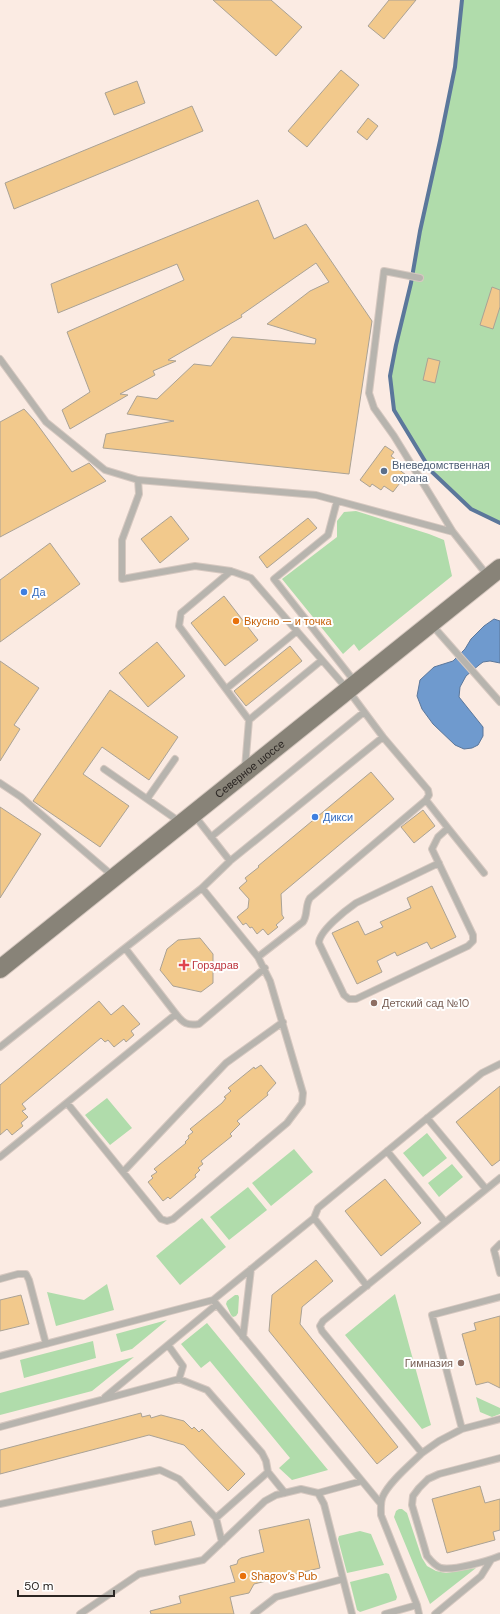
<svg xmlns="http://www.w3.org/2000/svg" width="500" height="1614" font-family="'DM Sans',sans-serif">
<style>
.green{fill:#b0dcab}
.water{fill:#6f9ace;stroke:#5b779b}
.lines{fill:none;stroke-linecap:round;stroke-linejoin:round}
.stream{stroke:#5b779b;stroke-width:4}
.building{fill:#f2c98c;stroke:#aaa295}
.service-casing{stroke:#d6c8c0;stroke-width:8}
.primary-casing{stroke:#d6c8c0;stroke-width:20}
.service{stroke:#b7b4ae;stroke-width:6}
.primary{stroke:#888378;stroke-width:18}
.service-dot{fill:#5c6f8a;stroke:#fff;stroke-width:1.5}
.shop-dot{fill:#3f7fe0;stroke:#fff;stroke-width:1.5}
.food-dot{fill:#e8710a;stroke:#fff;stroke-width:1.5}
.health-dot{fill:#e0444e;stroke:#fff;stroke-width:1.5}
.education-dot{fill:#8d6e63;stroke:#fff;stroke-width:1.5}
.labels{text-anchor:middle;stroke-width:4;stroke-linejoin:round;paint-order:stroke}
.service-label{font-size:11px;fill:#4e5e75;stroke:#fff;text-anchor:start}
.shop-label{font-size:11px;fill:#366cbe;stroke:#fff;text-anchor:start}
.food-label{font-size:11px;fill:#c56008;stroke:#fff;text-anchor:start}
.street-label{font-size:11px;fill:#2b2623;stroke:#fff}
.health-label{font-size:11px;fill:#be3a42;stroke:#fff;text-anchor:start}
.education-label{font-size:11px;fill:#785e54;stroke:#fff;text-anchor:start}
</style>
<rect width="100%" height="100%" fill="#fbebe3"/>
<!-- green -->
<path class="green" d="M462 0H500V523L471 509 431 471 394 410 390 376 396 345 411 283 420 231 440 141 455 67Z
M356 511 429 534 444 540 452 576 359 651 354 644 343 654 282 579 337 537V521L344 512Z
M107 1098 132 1128 110 1145 85 1115Z
M427 1133 447 1158 423 1177 403 1153Z
M294 1149 313 1172 271 1206 252 1183Z
M452 1164 463 1177 439 1197 428 1183Z
M248 1187 267 1210 229 1240 210 1217Z
M202 1218 226 1247 180 1285 156 1256Z
M107 1284 114 1310 56 1326 47 1292 84 1300Z
M395 1294 431 1425 422 1429 345 1335Z
M235 1295H238L239 1297 238 1313 236 1316 233 1317 231 1315 226 1304 227 1301Z
M167 1320 132 1349 121 1352 116 1334Z
M207 1323 328 1470 292 1480 279 1468 290 1458 210 1361 201 1368 181 1344Z
M93 1341 96 1358 24 1378 20 1360Z
M134 1357 92 1391 0 1415V1393Z
M476 1397 500 1408V1414L492 1417 480 1412Z
M399 1509H402L407 1513 422 1558 427 1566 436 1571 446 1573 476 1568 430 1604 394 1517 396 1511Z
M360 1531 371 1534 384 1565 347 1573 338 1539 339 1536Z
M386 1573 389 1574 397 1597 396 1600 360 1612 357 1610 350 1582Z"/>
<!-- water -->
<path class="water" d="M494 619 500 621V663L490 661 483 662 479 665 466 676 460 687 459 697 483 727V736L478 745 472 748 464 749 455 745 433 724 422 709 417 696 420 680 434 667 453 661 465 649 471 639 484 626Z"/>
<g class="lines">
<!-- stream -->
<path class="stream" d="M462 0 455 67 440 141 420 231 411 283 396 345 390 376 394 410 431 471 471 509 500 523"/>
</g>
<!-- building -->
<path class="building" d="M213 0H271L302 27 276 56Z
M389 0H416L384 39 368 26Z
M341 70 359 85 307 147 288 131Z
M137 81 145 103 114 115 105 93Z
M192 106 203 131 14 209 5 183Z
M368 118 378 126 367 140 357 132Z
M258 200 274 239 306 224 372 321 349 474 103 448 106 434 174 421 127 414 137 396 157 399 194 364 211 366 232 337 315 344 316 339 267 324 310 291 329 282 316 263 241 315 242 317 168 360 176 361 153 371 155 375 120 394 128 395 70 429 62 410 90 392 67 332 184 280 177 264 58 313 51 284Z
M492 287 500 290V307L493 329 480 325Z
M428 358 440 361 435 383 423 380Z
M24 409 34 420 72 472 89 463 106 481 0 537V422Z
M385 446 394 452 391 456 400 463 397 468 406 475 393 492 384 486 381 490 372 484 370 487 360 480Z
M171 516 189 539 160 563 141 539Z
M308 518 317 528 267 568 259 557Z
M50 543 80 584 0 642V580Z
M224 596 258 640 225 666 191 623Z
M157 642 185 676 148 707 119 673Z
M290 646 302 661 246 706 234 691Z
M0 661 39 688 14 725 20 729 0 761Z
M110 690 178 737 149 780 102 747 83 774 129 806 100 847 33 801Z
M371 772 394 799 281 894 282 915 284 918 276 925 278 927 268 935 263 929 257 934 252 927 250 928 246 923 243 925 237 917 248 908 249 899 239 888 247 881 245 878 259 867 258 866Z
M0 807 41 834 0 898Z
M423 810 435 826 414 843 401 827Z
M432 886 456 937 431 949 427 942 397 956 395 952 377 961 382 972 357 984 332 933 358 921 365 935 383 927 380 922 411 908 407 898Z
M200 938 213 954V983L201 992 173 986 160 970 167 949 178 940Z
M99 1001 111 1015 123 1005 140 1024 131 1031 134 1035 126 1042 124 1039 114 1047 108 1040 105 1042 101 1038 22 1104 26 1109 22 1111 28 1117 21 1123 23 1126 12 1135 7 1129 0 1135V1085Z
M261 1065 276 1083 267 1093 268 1095 237 1121 240 1124 230 1134 232 1136 201 1161 203 1164 198 1168 200 1170 195 1175 196 1177 170 1199 168 1197 163 1201 148 1182 153 1178 151 1176 157 1172 154 1169 186 1143 185 1142 189 1138 188 1136 193 1132 190 1129 222 1103 226 1098 224 1097 231 1091 228 1088 254 1067 255 1069Z
M500 1086V1160L492 1166 456 1122Z
M385 1179 421 1223 381 1256 345 1211Z
M316 1260 333 1281 302 1307 300 1324 398 1447 377 1464 269 1331 272 1295Z
M21 1295 29 1324 0 1331V1300Z
M500 1316V1388L488 1382 476 1385 462 1334 476 1330 474 1323Z
M141 1413 142 1417 150 1415 151 1418 161 1415 184 1421 192 1429 194 1427 199 1432 202 1429 245 1474 228 1491 184 1445 149 1435 0 1474V1450Z
M480 1486 485 1503 500 1499V1530L493 1532 495 1540 447 1553 432 1499Z
M309 1519 320 1568 254 1584 249 1593 230 1597 234 1614H151L150 1611 181 1603 179 1596 235 1582 230 1566 237 1564 238 1560 241 1558 264 1552 259 1530Z
M191 1521 195 1535 155 1545 152 1531Z"/>
<g class="lines">
<defs>
<path id="service" d="M420 278 384 271 369 393 374 408 394 436 453 532
M0 359 46 422 105 470 138 480 316 495 453 532 487 575
M138 480 139 494 122 540V579L195 566 231 571
M337 501 328 535 274 579 355 682
M432 625 500 702
M226 689 297 631
M249 720 322 660
M245 768 249 720 179 626 181 613 231 571 251 578 322 660 348 690 383 737 428 790 429 795 426 800 310 898C305 905 308 915 303 922L258 957 202 888 230 861 383 737
M104 769 180 822
M0 783 21 797 113 876
M147 799 175 759
M426 800 448 828 438 837 432 849 473 935V941L468 946 356 999H349L344 995 319 943C319 931 346 910 356 903L439 863
M194 815 230 861
M448 828 484 873
M211 837 364 712
M202 888 125 948 176 1014C183 1023 187 1026 199 1024L265 968
M0 1047 125 948
M67 1103 161 1219 167 1221 173 1219 287 1123 302 1103 303 1093 270 981 258 957
M427 1118 486 1189
M387 1151 445 1222
M0 1157 176 1014
M123 1172 226 1063 283 1022
M314 1218 367 1286
M500 1244 494 1250 500 1273
M0 1279 18 1274H26L29 1280 46 1344
M243 1337 251 1269
M168 1345 183 1366 179 1379
M0 1356 213 1300
M105 1397 216 1305
M0 1427 179 1379 207 1390 262 1453 266 1461 268 1472 285 1493
M462 1429 432 1315 500 1297
M422 1453 439 1441 462 1429 500 1419
M500 1458 439 1474 428 1479 419 1488 413 1496 412 1505 427 1556C431 1561 435 1566 441 1568 453 1571 488 1561 500 1556
M318 1493 362 1481
M0 1504 160 1470 179 1479 216 1518 222 1542
M381 1504 213 1300 314 1218 318 1208 482 1073 500 1064
M216 1518 268 1472
M80 1614 139 1574 203 1560 265 1501 276 1495 301 1489 318 1493 324 1504 352 1614
M254 1614 276 1597 343 1579
M385 1614 417 1605
M419 1614 417 1605 381 1515C381 1509 380 1502 383 1496 390 1481 410 1465 422 1453L322 1331 320 1326 323 1321 500 1178
M435 1614 481 1576 491 1560"/>
<g id="primary">
<path id="s1" d="M0 969 500 568"/>
</g>
</defs>
<!-- service casing -->
<use href="#service" class="service-casing"/>
<!-- primary casing -->
<use href="#primary" class="primary-casing"/>
<!-- service -->
<use href="#service" class="service"/>
<!-- primary -->
<use href="#primary" class="primary"/>
</g>
<!-- markers -->
<circle class="service-dot" cx="384" cy="471" r="4"/>
<g class="shop-dot">
<circle cx="24" cy="592" r="4"/>
<circle cx="315" cy="817" r="4"/>
</g>
<g class="food-dot">
<circle cx="236" cy="621" r="4"/>
<circle cx="243" cy="1576" r="4"/>
</g>
<path class="health-dot" d="M182 959h4v4h4v4h-4v4h-4v-4h-4v-4h4z"/>
<g class="education-dot">
<circle cx="374" cy="1003" r="4"/>
<circle cx="461" cy="1363" r="4"/>
</g>
<g class="labels">
<!-- service labels -->
<g class="service-label">
<text x="392" y="469">Вневедомственная<tspan x="392" dy="13">охрана</tspan></text>
</g>
<!-- shop labels -->
<g class="shop-label">
<text x="32" y="596">Да</text>
<text x="323" y="821">Дикси</text>
</g>
<!-- food labels -->
<g class="food-label">
<text x="244" y="625">Вкусно — и точка</text>
<text x="251" y="1580">Shagov’s Pub</text>
</g>
<!-- street labels -->
<g class="street-label">
<text dy="4" stroke="none"><textPath href="#s1" startOffset="320">Северное шоссе</textPath></text>
</g>
<!-- health labels -->
<g class="health-label">
<text x="192" y="969">Горздрав</text>
</g>
<!-- education labels -->
<g class="education-label">
<text x="382" y="1007">Детский сад №10</text>
<text x="453" y="1367" text-anchor="end">Гимназия</text>
</g>
</g>
<!-- scale -->
<path d="M18 1590v6h96v-6" fill="none" stroke="#2b2623" stroke-width="2"/>
<text x="24" y="1590" font-size="12" fill="#2b2623" stroke="#ffffff" stroke-width="3" paint-order="stroke">50 m</text>
</svg>
